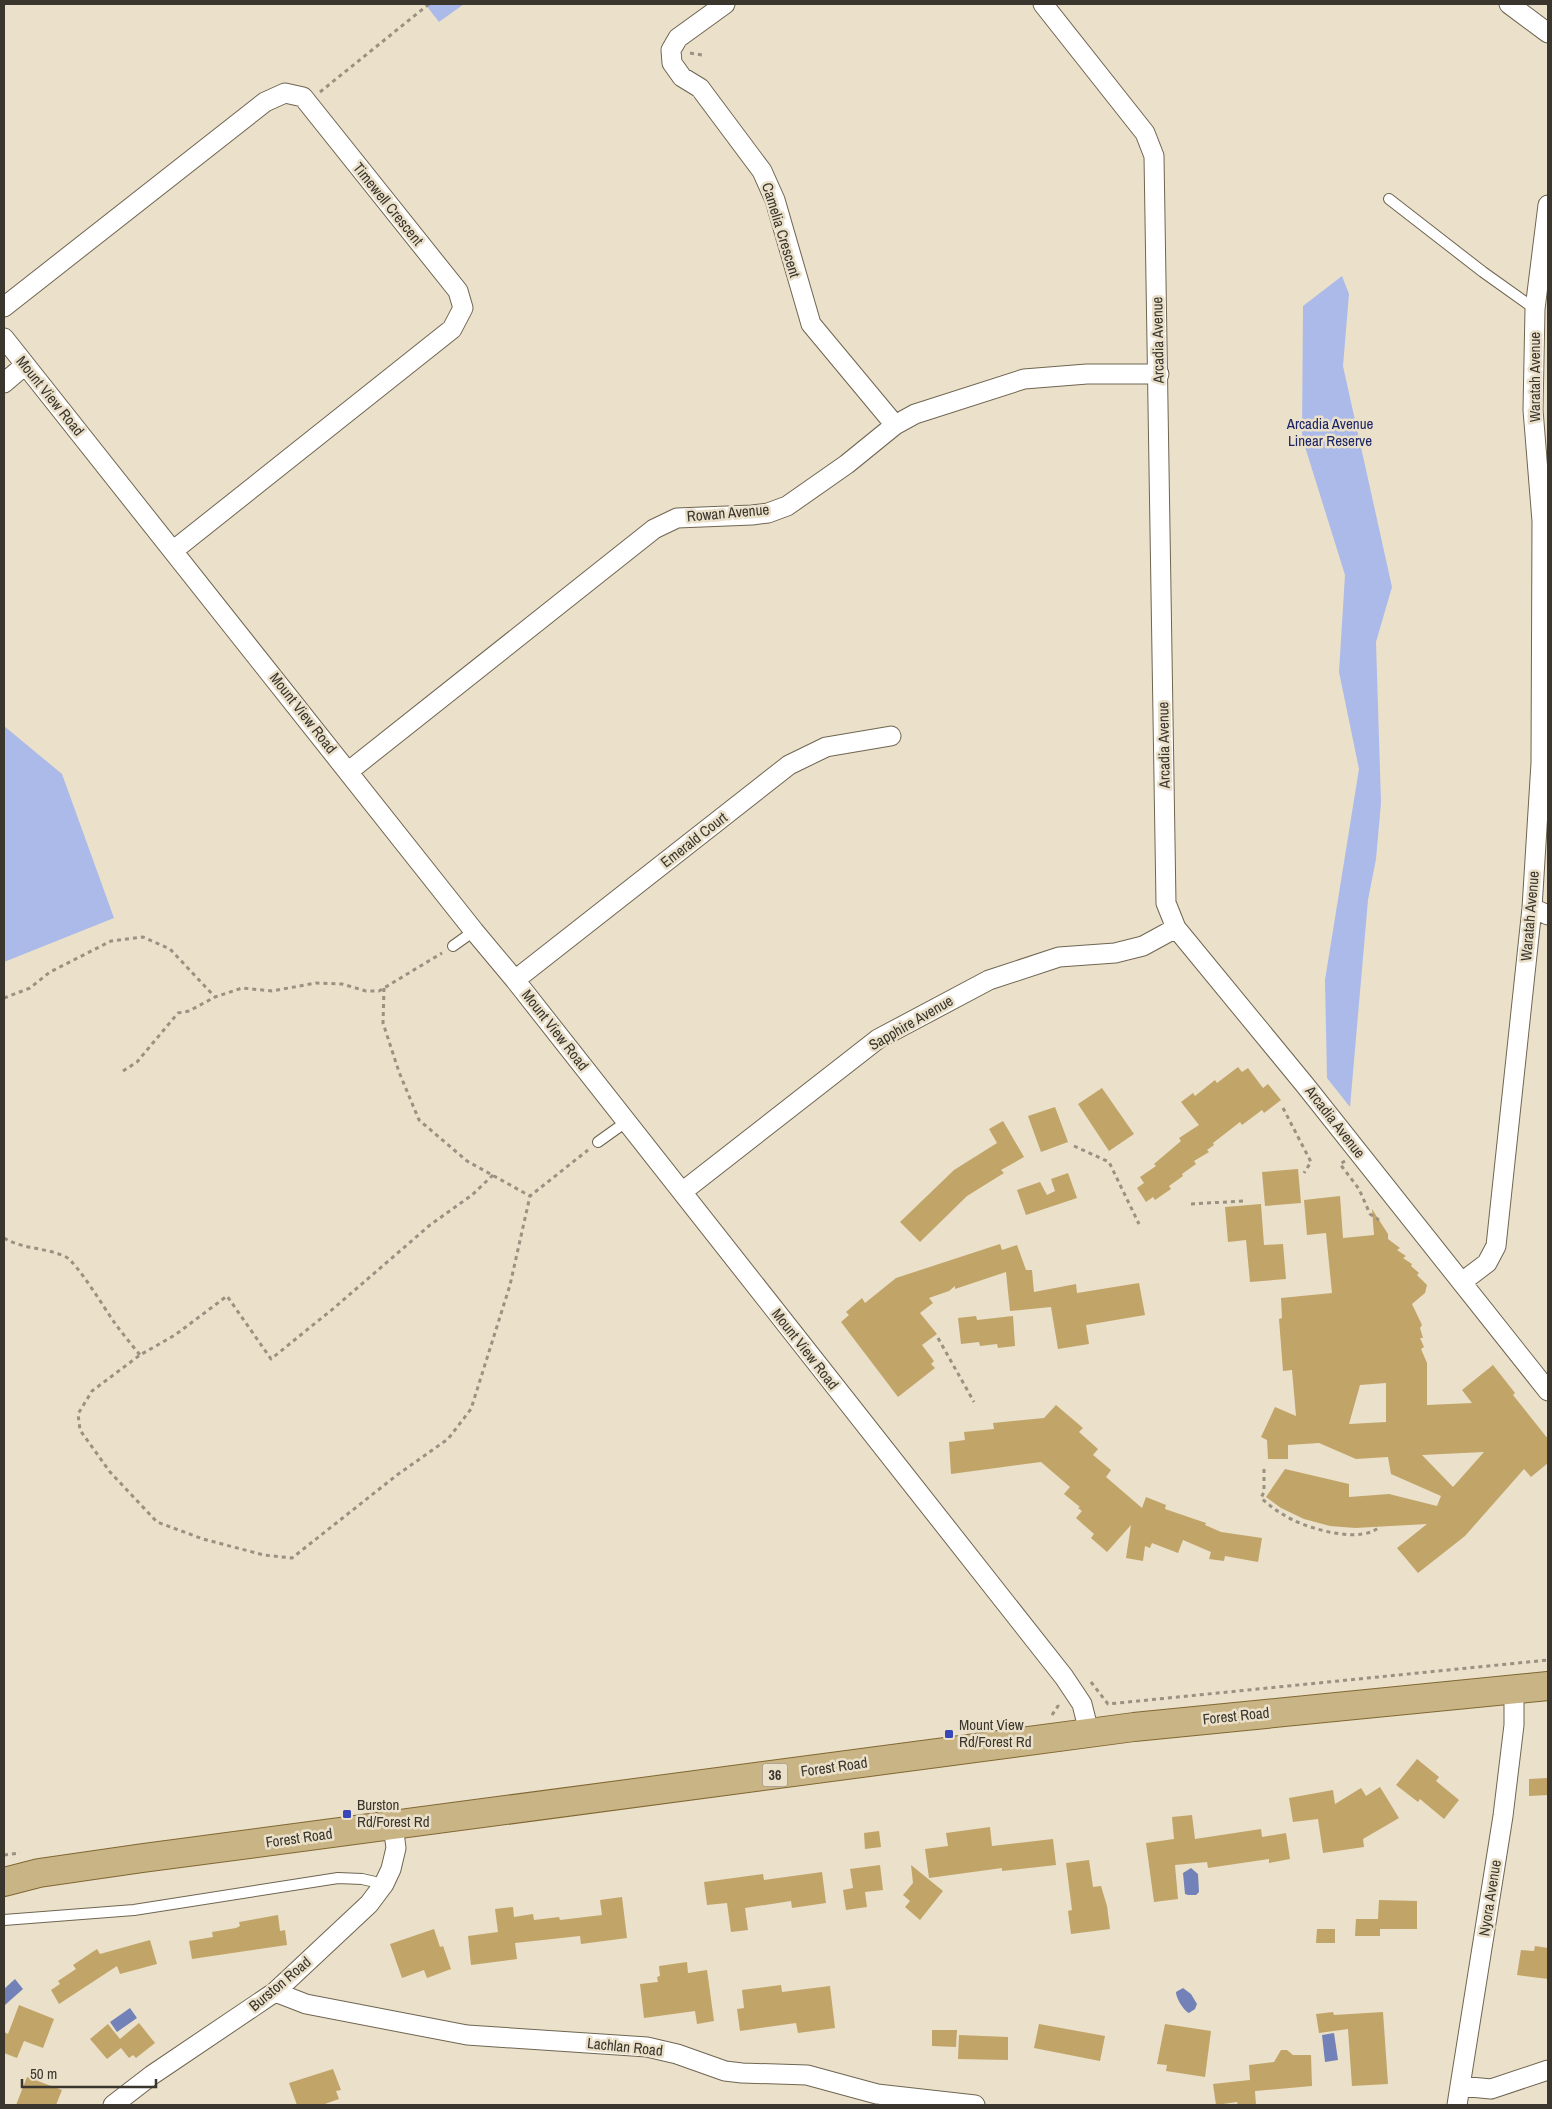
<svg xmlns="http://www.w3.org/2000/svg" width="1552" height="2109" font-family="'Archivo Narrow',sans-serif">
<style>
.green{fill:#abbae9}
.water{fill:#7282b8}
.building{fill:#c1a468;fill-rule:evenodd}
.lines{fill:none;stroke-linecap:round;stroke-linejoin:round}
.service-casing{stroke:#6f6551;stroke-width:12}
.minor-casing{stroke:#6f6551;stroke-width:21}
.primary-casing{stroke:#806732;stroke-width:30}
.path{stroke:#999181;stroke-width:3;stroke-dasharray:4 4;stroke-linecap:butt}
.service{stroke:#fff;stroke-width:10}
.minor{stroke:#fff;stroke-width:19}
.primary{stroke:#c9b485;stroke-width:28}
.poi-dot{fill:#3746b9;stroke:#ebe0ca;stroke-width:2}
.labels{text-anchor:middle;stroke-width:5;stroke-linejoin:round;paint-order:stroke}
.shield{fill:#ebe0ca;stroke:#6f695c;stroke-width:1}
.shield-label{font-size:14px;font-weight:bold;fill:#3a362d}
.street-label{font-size:15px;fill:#3a362d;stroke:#ebe0ca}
.park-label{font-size:15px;fill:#1c2567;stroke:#ebe0ca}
.poi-label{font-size:15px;fill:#3a362d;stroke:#ebe0ca;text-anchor:start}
</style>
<rect width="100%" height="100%" fill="#ebe0ca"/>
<!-- green -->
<path class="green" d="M425 4H464L439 22Z
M1342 276 1349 294 1343 366 1392 587 1376 642 1381 803 1376 859 1368 900 1350 1107 1327 1078 1325 980 1359 769 1339 672 1345 575 1302 437 1303 306Z
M4 726 62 774 114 918 4 962Z"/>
<!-- water -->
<path class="water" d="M1191 1868 1198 1874 1199 1892 1196 1895H1188L1185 1894 1183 1873Z
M15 1979 23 1989 5 2005 4 1989Z
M1183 1988 1191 1994 1197 2004 1195 2009 1189 2013C1184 2011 1176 1998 1176 1992Z
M130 2008 137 2018 117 2032 110 2022Z
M1334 2033 1338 2060 1325 2062 1322 2035Z"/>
<!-- building -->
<path class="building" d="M1238 1067 1242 1072 1248 1068 1263 1088 1268 1084 1281 1100 1264 1113 1262 1110 1242 1125 1240 1122 1213 1143 1214 1145 1207 1150 1209 1152 1194 1161 1196 1164 1182 1174 1183 1176 1169 1186 1171 1189 1155 1200 1153 1197 1146 1202 1137 1188 1144 1183 1140 1177 1156 1166 1154 1164 1181 1141 1179 1138 1199 1125 1181 1102 1193 1093 1195 1096 1215 1080 1217 1083Z
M1102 1088 1134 1134 1109 1151 1078 1104Z
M1055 1107 1068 1142 1041 1152 1028 1116Z
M1003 1121 1024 1157 1001 1170 1004 1173 967 1196 920 1242 900 1222 954 1170 997 1143 989 1129Z
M1298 1169 1301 1203 1265 1206 1262 1172Z
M1068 1173 1077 1198 1026 1215 1017 1190 1040 1182 1047 1195 1055 1191 1051 1179Z
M1340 1196 1343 1238 1374 1235 1372 1209 1388 1234V1239L1400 1248 1397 1250 1406 1256 1403 1258 1412 1264 1411 1266 1419 1273 1417 1275 1427 1285 1425 1293 1412 1304 1422 1325 1420 1328 1423 1338H1420L1424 1347 1421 1349 1427 1363V1405L1472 1403 1462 1390 1493 1365 1515 1393 1513 1395 1548 1439V1463L1531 1477 1524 1469 1465 1536 1418 1573 1397 1548 1427 1524 1355 1528 1330 1526 1304 1519 1281 1508 1266 1497 1285 1469 1349 1484V1497L1389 1494 1437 1506 1441 1496 1391 1474 1388 1457 1356 1459 1319 1443 1288 1445V1459H1268L1267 1440 1261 1437 1275 1407 1296 1416 1292 1370 1283 1371 1279 1319 1282 1318 1281 1298 1332 1293 1326 1233 1307 1235 1304 1200ZM1386 1383V1422L1349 1424 1360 1385ZM1484 1452 1453 1487 1422 1455Z
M1261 1204 1264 1245 1283 1244 1286 1279 1250 1282 1246 1240 1228 1242 1225 1207Z
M1000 1244 1002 1250 1017 1245 1026 1270H1032L1034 1292 1076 1284 1077 1293 1139 1283 1145 1315 1086 1325 1089 1344 1058 1349 1051 1307 1010 1311 1006 1272 955 1289V1286L949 1291 929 1298 933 1303 920 1313 937 1334 922 1345 934 1361 931 1364 935 1368 898 1397 841 1322 849 1315 846 1312 862 1298 865 1303 896 1278Z
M976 1316 977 1320 1013 1316 1015 1346 998 1348 997 1344 980 1346 979 1342 961 1344 958 1318Z
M1056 1405 1083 1428 1079 1432 1098 1449 1093 1455 1111 1470 1106 1477 1142 1508 1146 1497 1166 1505 1165 1509 1206 1523 1205 1525 1221 1532 1262 1538 1258 1562 1225 1556 1224 1561 1209 1559 1211 1552 1183 1540 1178 1553 1152 1543 1150 1548 1145 1546 1143 1561 1126 1558 1131 1525 1107 1552 1091 1538 1094 1534 1076 1518 1082 1511 1078 1508 1080 1507 1064 1494 1070 1487 1041 1462 951 1474 949 1442 965 1440 964 1432 994 1429 993 1423 1044 1418Z
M1417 1759 1439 1777 1436 1781 1459 1800 1444 1819 1420 1799 1418 1802 1396 1785Z
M1548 1778V1795L1529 1796V1779Z
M1380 1787 1399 1818 1363 1839 1364 1847 1323 1853 1318 1819 1293 1822 1289 1798 1333 1790 1335 1804 1361 1788 1366 1796Z
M1192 1815 1195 1839 1261 1829 1262 1837 1286 1833 1290 1859 1269 1863V1859L1208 1868 1207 1862 1175 1865 1178 1899 1154 1902 1146 1843 1174 1839 1172 1817Z
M990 1827 992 1846 1053 1839 1056 1865 1002 1871V1868L929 1878 925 1849 948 1846 946 1833Z
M879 1831 881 1847 865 1849 864 1833Z
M1089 1860 1093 1887 1101 1886 1107 1906 1110 1929 1071 1934 1068 1911 1072 1910 1066 1863Z
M880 1865 883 1890 865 1892 867 1907 846 1910 843 1890 853 1888 850 1869Z
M911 1865 943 1891 920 1920 905 1907 910 1901 903 1895 913 1883Z
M822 1872 826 1903 792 1908 791 1901 745 1908 748 1930 731 1932 727 1903 707 1905 704 1882 763 1874 764 1880Z
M622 1897 627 1938 581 1944 580 1936 515 1943 517 1959 471 1965 468 1936 498 1932 495 1909 513 1907 514 1917 533 1914 534 1920 559 1917 560 1920 602 1915 600 1900Z
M1379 1900 1417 1901V1929H1380V1936H1355L1356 1919H1378Z
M278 1915 280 1931 285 1930 287 1945 192 1959 189 1941 213 1937 212 1932 236 1928 240 1926 239 1922Z
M434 1929 440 1947 443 1946 451 1969 427 1978 424 1970 402 1978 390 1944Z
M1317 1929H1335V1943H1316Z
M150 1940 157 1964 120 1974 117 1966 59 2004 51 1990 60 1984 58 1981 76 1969 73 1965 97 1949 100 1954Z
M1535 1946 1548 1948V1979L1517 1975 1521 1950 1534 1951Z
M687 1962 688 1973 707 1970 714 2021 697 2024 695 2011 644 2018 640 1984 658 1982 657 1977 660 1976 659 1966Z
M781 1985 782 1992 830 1986 835 2028 798 2033 796 2023 740 2031 737 2009 744 2008 742 1990Z
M19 2005 54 2019 43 2048 24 2041 17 2058 4 2053V2032L8 2034Z
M1333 2012 1334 2015 1383 2012 1388 2084 1352 2086 1348 2029 1319 2033 1316 2014Z
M139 2023 155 2043 136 2058 133 2055 129 2058 121 2048 107 2059 90 2039 108 2024 120 2039Z
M1039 2024 1105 2036 1100 2061 1034 2048Z
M1165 2024 1211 2031 1205 2077 1166 2071 1167 2065 1157 2064Z
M932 2030H957L956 2047 932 2046Z
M959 2035 1008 2037V2060L958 2059Z
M1281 2050H1287L1293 2055H1311L1312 2086 1255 2091 1256 2105H1238L1237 2102 1216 2105 1213 2084 1250 2080 1249 2065 1274 2062Z
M333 2069 341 2090 336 2091 339 2099 322 2105H297L289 2083Z
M27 2077 62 2090 56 2105H16Z"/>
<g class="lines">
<defs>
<path id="service" d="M1389 199 1483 272 1535 309
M453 946 474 931
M598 1142 626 1122
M4 1920 134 1910 338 1878 362 1879 384 1884"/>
<path id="minor" d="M725 4 678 38 671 50 672 63 682 77 700 88 762 171 775 200 811 324 895 425
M1043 4 1145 133 1154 156 1166 903 1176 928 1305 1085 1548 1391
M1509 4 1548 33
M4 307 265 102 285 93 303 97 458 291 463 308 452 329 174 550
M4 338 474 931 515 980 1064 1677 1082 1704 1089 1732
M4 383 25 365
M349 771 654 529 677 518 752 515 768 513 787 506 847 464 895 425 915 414 1024 379 1087 374H1159
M1532 908 1548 915
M515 980 789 765 826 747 891 736
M682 1192 878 1039 989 980 1059 957 1115 953 1143 946 1176 928
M1462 1282 1487 1263 1496 1246 1532 908 1541 763 1542 521 1533 410 1535 309 1548 205
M275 1992 306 2004 467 2035 647 2047 677 2054 725 2071 742 2073 807 2075 877 2094 975 2105
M1460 2086 1491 2089 1548 2070
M113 2105 152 2075 275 1992 369 1904 384 1884 391 1869 396 1848 393 1825
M1457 2105 1503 1816 1514 1725V1689"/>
<path id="primary" d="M4 1882 39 1873 143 1858 1134 1727 1548 1686"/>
</defs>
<!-- service casing -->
<use href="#service" class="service-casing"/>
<!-- minor casing -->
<use href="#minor" class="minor-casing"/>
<!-- primary casing -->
<use href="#primary" class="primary-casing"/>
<!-- path -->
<path class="path" d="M690 53 702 55
M320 92 429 4
M384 988 383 1023 399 1072 419 1120 467 1161 530 1196
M4 998 30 988 50 972 111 941 143 937 170 949 215 997
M123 1071 137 1062 178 1013 189 1011 215 997 242 988 272 991 316 983 342 984 366 991H379L442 953
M1283 1108 1311 1162 1304 1173
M1074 1146 1109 1162 1139 1224
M1345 1161 1340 1164 1359 1189 1370 1214 1379 1220
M493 1175 472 1195 430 1225 334 1308 271 1359 227 1296 175 1335 140 1355 92 1391 78 1414 80 1430 110 1472 157 1522 203 1539 264 1555 292 1558 397 1475 448 1439 471 1409 510 1285 530 1196 588 1150
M1191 1204 1243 1201
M4 1238C24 1250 46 1247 66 1257 77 1263 105 1309 114 1322 122 1333 131 1344 140 1355
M938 1338 974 1402
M1264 1469V1492L1261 1498C1271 1507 1281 1514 1293 1520 1313 1530 1364 1544 1380 1526
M1091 1682 1108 1704 1548 1660
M1052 1715 1058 1706 1057 1701
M4 1855 20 1853"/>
<!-- service -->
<use href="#service" class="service"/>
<!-- minor -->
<use href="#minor" class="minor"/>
<!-- primary -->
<use href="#primary" class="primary"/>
</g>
<!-- markers -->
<g class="poi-dot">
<rect x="944" y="1729" width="10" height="10" rx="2.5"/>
<rect x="342" y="1809" width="10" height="10" rx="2.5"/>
</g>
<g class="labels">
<!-- shield labels -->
<rect class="shield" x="762.5" y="1763.5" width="25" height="23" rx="4"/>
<g class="shield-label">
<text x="775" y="1780">36</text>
</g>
<!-- street labels -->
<g class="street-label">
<text transform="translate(388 204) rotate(51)" y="5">Timewell Crescent</text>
<text transform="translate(781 230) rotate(73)" y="5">Camelia Crescent</text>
<text transform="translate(1158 340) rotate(-91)" y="5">Arcadia Avenue</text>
<text transform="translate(1535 377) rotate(-90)" y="5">Waratah Avenue</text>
<text transform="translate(50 396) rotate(51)" y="5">Mount View Road</text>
<text transform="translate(728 513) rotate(-5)" y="5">Rowan Avenue</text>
<text transform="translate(303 713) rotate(52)" y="5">Mount View Road</text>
<text transform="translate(1164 745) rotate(-91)" y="5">Arcadia Avenue</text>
<text transform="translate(694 840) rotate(-38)" y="5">Emerald Court</text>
<text transform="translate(1530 916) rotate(-85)" y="5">Waratah Avenue</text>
<text transform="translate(911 1023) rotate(-30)" y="5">Sapphire Avenue</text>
<text transform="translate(555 1030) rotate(52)" y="5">Mount View Road</text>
<text transform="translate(1335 1122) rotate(52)" y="5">Arcadia Avenue</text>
<text transform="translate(805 1349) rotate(52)" y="5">Mount View Road</text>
<text transform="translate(1236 1716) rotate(-6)" y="5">Forest Road</text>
<text transform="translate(834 1767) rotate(-8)" y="5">Forest Road</text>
<text transform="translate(299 1838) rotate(-8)" y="5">Forest Road</text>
<text transform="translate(1490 1898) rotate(-81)" y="5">Nyora Avenue</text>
<text transform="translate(280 1984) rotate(-40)" y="5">Burston Road</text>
<text transform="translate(625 2047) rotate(6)" y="5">Lachlan Road</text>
</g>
<!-- park labels -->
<g class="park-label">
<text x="1330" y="429">Arcadia Avenue<tspan x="1330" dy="17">Linear Reserve</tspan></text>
</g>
<!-- poi labels -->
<g class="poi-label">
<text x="959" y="1730">Mount View<tspan x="959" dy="17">Rd/Forest Rd</tspan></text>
<text x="357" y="1810">Burston<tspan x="357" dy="17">Rd/Forest Rd</tspan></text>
</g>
</g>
<!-- border -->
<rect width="1552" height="2109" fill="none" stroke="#3a362d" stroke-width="10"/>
<!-- scale -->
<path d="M22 2079v8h134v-8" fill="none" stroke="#3a362d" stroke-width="2.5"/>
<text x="30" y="2079" font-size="15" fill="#3a362d" stroke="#ebe0ca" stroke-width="4" paint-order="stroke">50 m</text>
</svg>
